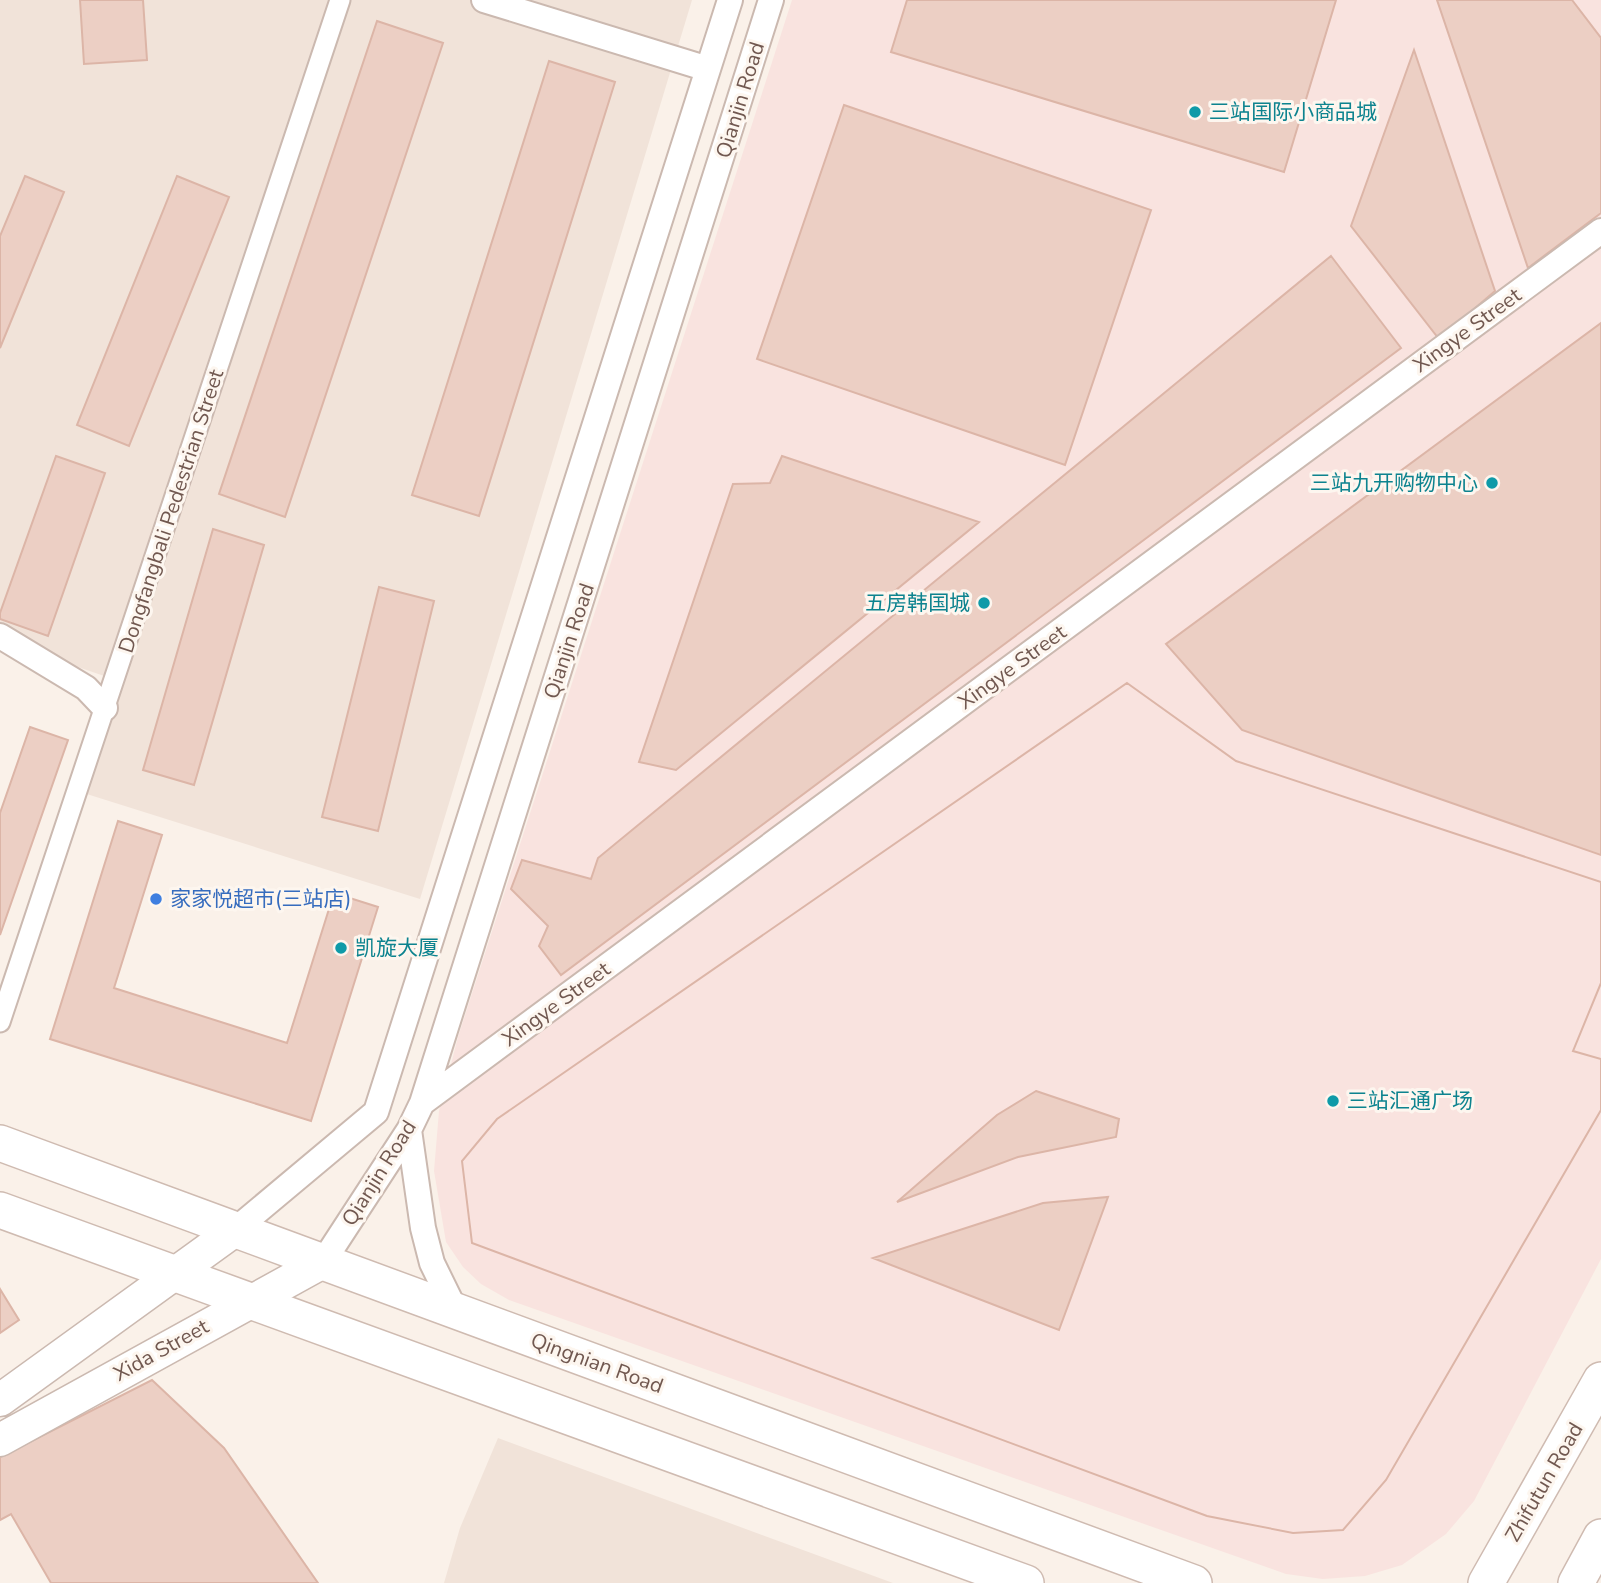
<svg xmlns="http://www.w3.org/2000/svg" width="1601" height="1583" font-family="'Nunito Sans','Noto Sans SC',sans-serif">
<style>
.residential{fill:#f1e3d9}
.commercial{fill:#f9e3df}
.building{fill:#eccfc4;stroke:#dcb5a7;stroke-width:2;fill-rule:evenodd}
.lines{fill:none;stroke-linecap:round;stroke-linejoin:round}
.pedestrian-casing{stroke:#cbb9b0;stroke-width:23}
.minor-casing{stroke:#cbb9b0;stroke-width:28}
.tertiary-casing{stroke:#cbb9b0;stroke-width:35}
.secondary-casing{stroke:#cfbbb1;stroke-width:38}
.pedestrian{stroke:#fff;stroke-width:19}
.minor{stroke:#fff;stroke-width:24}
.tertiary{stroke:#fff;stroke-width:32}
.secondary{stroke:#fff;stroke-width:35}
.culture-dot{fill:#0f9aa8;stroke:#fdf6ef;stroke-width:2.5}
.shop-dot{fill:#3f7fe0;stroke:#fdf6ef;stroke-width:2.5}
.labels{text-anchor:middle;stroke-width:6;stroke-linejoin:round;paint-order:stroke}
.street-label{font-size:21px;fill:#715850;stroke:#fdf6ef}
.culture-label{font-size:21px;fill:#0d838f;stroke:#fdf6ef;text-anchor:start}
.shop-label{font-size:21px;fill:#366cbe;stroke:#fdf6ef;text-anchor:start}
</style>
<rect width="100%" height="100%" fill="#faf1e9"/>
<!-- residential -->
<path class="residential" d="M0 0H692L420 899 74 790 107 677 0 640Z
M498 1438 893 1583H444L460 1528Z"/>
<!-- commercial -->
<path class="commercial" d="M792 0H1601V1259L1474 1501 1446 1534 1402 1565 1365 1576 1323 1579 1286 1574 509 1300 481 1284 463 1267 446 1242 434 1171 439 1111 458 1037Z"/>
<!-- building -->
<path class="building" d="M80 0H143L147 60 84 64Z
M907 0H1336L1284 172 891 52Z
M1437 0H1572L1601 38V213L1528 268Z
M377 21 443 43 285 517 219 494Z
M1414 50 1495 291 1439 339 1351 226Z
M549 61 615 82 479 516 412 495Z
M844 105 1151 210 1065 465 757 359Z
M25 176 64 192 0 348V236Z
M177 176 229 197 129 446 77 425Z
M1331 256 1401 348 561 975 539 946 548 926 511 889 522 860 591 879 598 858Z
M1601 323V855L1242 730 1166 644Z
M56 456 105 473 48 636 0 619V613Z
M782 456 979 522 676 770 639 762 733 484 770 483Z
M213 529 264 545 194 785 143 770Z
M379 587 434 601 378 831 322 817Z
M1127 683 1236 761 1601 882V983L1573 1051 1601 1059V1110L1386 1480 1343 1530 1293 1533 1207 1516 472 1243 462 1161 497 1119ZM1036 1091 1119 1119 1116 1137 1018 1157 897 1202 997 1115ZM1108 1197 1059 1330 873 1258 1043 1203Z
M1127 683 1236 761 1601 882V983L1573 1051 1601 1059V1110L1386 1480 1343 1530 1293 1533 1207 1516 472 1243 462 1161 497 1119Z
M30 727 68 740 0 935V813Z
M118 821 162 835 114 988 287 1043 334 893 378 907 311 1121 50 1039Z
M0 1289 19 1320 0 1333Z
M152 1380 224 1448 318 1583H51L11 1514 0 1520V1457Z"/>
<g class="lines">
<defs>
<path id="pedestrian" d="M0 1022 340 0"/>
<path id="minor" d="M484 0 708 69
M0 636 86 688 105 708
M422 1103 1601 231
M409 1130 423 1228 432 1263 455 1310
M235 1230 376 1112 730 0
M323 1262 409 1130 422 1103 771 0"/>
<path id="tertiary" d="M0 1400 235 1230
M0 1440 323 1262"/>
<path id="secondary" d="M0 1143 1194 1583
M0 1210 1026 1583
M1486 1583 1601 1380
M1576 1583 1601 1537"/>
</defs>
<!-- pedestrian casing -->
<use href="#pedestrian" class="pedestrian-casing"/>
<!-- minor casing -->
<use href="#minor" class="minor-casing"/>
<!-- tertiary casing -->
<use href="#tertiary" class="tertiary-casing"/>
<!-- secondary casing -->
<use href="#secondary" class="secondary-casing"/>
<!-- pedestrian -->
<use href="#pedestrian" class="pedestrian"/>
<!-- minor -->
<use href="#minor" class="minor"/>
<!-- tertiary -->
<use href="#tertiary" class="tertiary"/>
<!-- secondary -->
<use href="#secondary" class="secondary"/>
</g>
<!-- markers -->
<g class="culture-dot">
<circle cx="1195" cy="112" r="7"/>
<circle cx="1492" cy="483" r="7"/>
<circle cx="984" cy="603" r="7"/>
<circle cx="341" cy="948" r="7"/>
<circle cx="1333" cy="1101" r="7"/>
</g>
<circle class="shop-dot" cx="156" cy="899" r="7"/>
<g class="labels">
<!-- street labels -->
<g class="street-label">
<text transform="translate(740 100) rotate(-73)" y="7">Qianjin Road</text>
<text transform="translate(1467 330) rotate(-36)" y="7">Xingye Street</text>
<text transform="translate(171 511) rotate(-72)" y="7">Dongfangbali Pedestrian Street</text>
<text transform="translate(569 641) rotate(-72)" y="7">Qianjin Road</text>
<text transform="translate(1012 667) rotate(-36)" y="7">Xingye Street</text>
<text transform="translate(556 1004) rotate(-36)" y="7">Xingye Street</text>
<text transform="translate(379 1173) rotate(-58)" y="7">Qianjin Road</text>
<text transform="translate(161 1350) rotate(-29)" y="7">Xida Street</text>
<text transform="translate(597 1363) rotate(20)" y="7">Qingnian Road</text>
<text transform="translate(1544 1482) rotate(-60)" y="7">Zhifutun Road</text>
</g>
<!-- culture labels -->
<g class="culture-label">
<text x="1209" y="119">三站国际小商品城</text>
<text x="1478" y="490" text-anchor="end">三站九开购物中心</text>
<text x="970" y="610" text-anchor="end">五房韩国城</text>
<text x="355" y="955">凯旋大厦</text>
<text x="1347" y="1108">三站汇通广场</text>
</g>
<!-- shop labels -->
<g class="shop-label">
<text x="170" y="906">家家悦超市(三站店)</text>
</g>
</g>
</svg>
